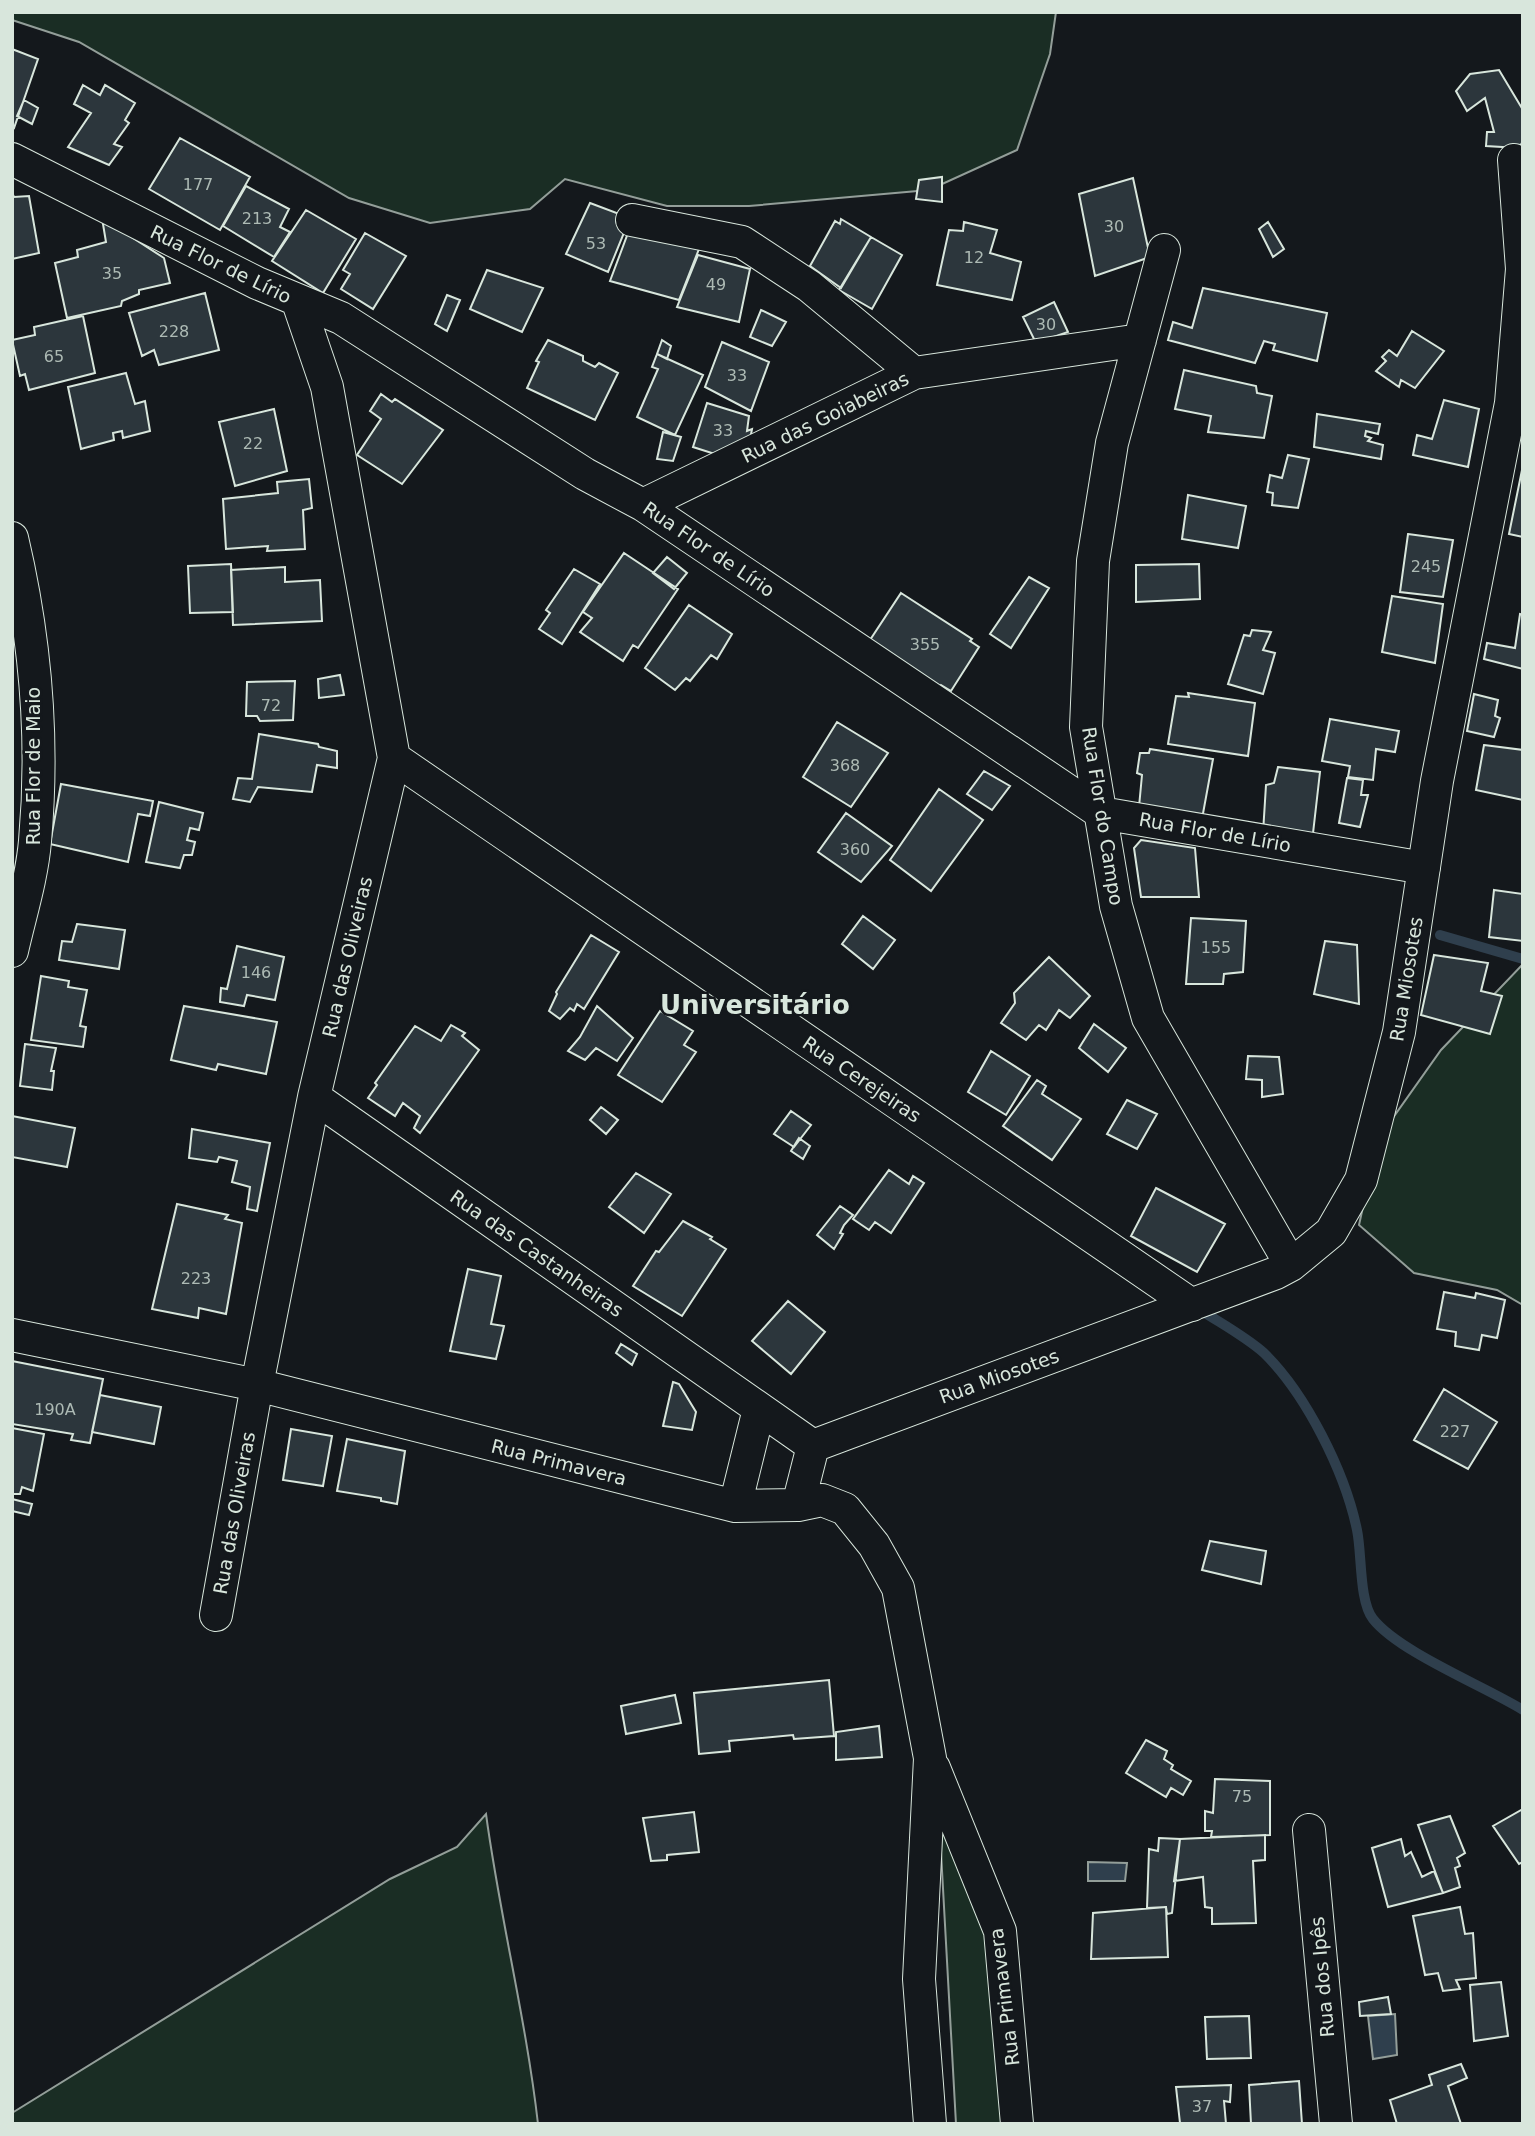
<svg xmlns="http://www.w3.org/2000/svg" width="1535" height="2136" font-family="'DejaVu Sans',sans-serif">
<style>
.green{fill:#1a2d24;stroke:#939e99;stroke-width:2}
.water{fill:#2f3f4d;stroke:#939e99;stroke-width:2}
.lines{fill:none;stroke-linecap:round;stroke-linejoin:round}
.stream{stroke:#2f3f4d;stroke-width:10}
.building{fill:#2c363c;stroke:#d8e6dc;stroke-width:2}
.street-casing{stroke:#d8e6dc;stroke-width:34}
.street{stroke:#14181c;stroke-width:32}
.labels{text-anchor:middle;stroke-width:5;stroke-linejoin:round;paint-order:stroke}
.number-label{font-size:16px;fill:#adbab4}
.street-label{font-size:19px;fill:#d8e6dc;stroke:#14181c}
.district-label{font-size:26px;font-weight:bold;fill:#d8e6dc;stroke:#14181c}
</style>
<rect width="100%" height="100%" fill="#14181c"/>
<!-- green -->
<path class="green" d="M12 12H1056L1050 54 1017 150 929 190 749 206H667L565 179 530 209 430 223 349 198 79 42 12 20Z
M1523 964V1305L1497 1290 1414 1273 1359 1225 1378 1139 1441 1050Z
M486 1814C500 1918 526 2019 538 2124H12V2113L390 1879 457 1847Z
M939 1816 988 1941 1002 2124H956Z"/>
<!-- water -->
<path class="water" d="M1088 1862 1127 1863 1125 1881H1088Z
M1395 2014 1397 2055 1373 2059 1368 2016Z"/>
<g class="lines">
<!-- stream -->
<path class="stream" d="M1440 935 1523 959
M1202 1311C1222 1324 1246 1337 1264 1353 1306 1394 1345 1472 1357 1530 1362 1553 1359 1602 1373 1619 1399 1652 1484 1686 1523 1710"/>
</g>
<!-- building -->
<path class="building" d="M12 49 38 59 14 128 12 127Z
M1499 70 1523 110V141L1519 148 1486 146 1487 132H1494L1485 98 1467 111 1456 91 1470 74Z
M83 85 100 95 105 85 135 103 125 120 129 123 114 144 122 147 109 165 68 147 91 113 74 104Z
M24 100 38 108 32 124 17 116Z
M180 138 250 177 220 230 149 189Z
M942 177V202L916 199 919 180Z
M1133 178 1150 257 1095 276 1079 194Z
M246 186 289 209 280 227 290 232 274 257 223 226Z
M12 192 14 197 29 196 39 253 12 259Z
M590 203 630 218 608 272 566 254Z
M306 210 356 239 323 293 272 261Z
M102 218 164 258 170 283 139 290V294L122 301 121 306 67 318 55 263 78 257 77 250 106 242Z
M841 219 871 237 841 288 810 266 835 221 840 224Z
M964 222 997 230 990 253 1021 262 1012 300 937 285 949 230 963 231Z
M1268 222 1284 249 1273 257 1259 229Z
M365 233 406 256 373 309 341 289 350 274 343 270Z
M628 233 699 249 679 300 610 281Z
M871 237 902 255 872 309 839 290Z
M698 255 750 269 739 322 677 307Z
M487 270 543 288 522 332 470 309Z
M1203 288 1327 313 1317 361 1273 350 1275 344 1264 341 1255 363 1168 340 1173 322 1192 328Z
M205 293 219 350 159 365 154 350 142 356 129 313Z
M447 295 460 300 447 331 435 324Z
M1054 302 1068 332 1036 343 1023 317Z
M761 310 786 322 772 346 750 337Z
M83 316 95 373 29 390 25 374 20 376 12 340 35 335 34 327Z
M1412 331 1444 351 1415 388 1401 380 1399 387 1376 371 1386 361 1382 357 1389 350 1397 356Z
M548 340 583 356V361L595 367 599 363 618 373 595 420 527 388 539 362 536 361Z
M662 340 671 346 667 359 657 354Z
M722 342 769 362 751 411 705 387Z
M657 354 703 375 675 435 637 417 658 369 652 367Z
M1184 370 1256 386 1257 393 1272 396 1264 438 1208 432 1211 416 1175 409Z
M126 373 135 404 145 401 150 431 123 438 122 431 113 433 114 440 81 449 68 387Z
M381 394 392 402 395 399 443 430 402 484 357 455 381 419 370 411Z
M1444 400 1479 409 1468 467 1413 455 1417 435 1432 439Z
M707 403 749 416 747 431 752 429 749 445 721 456 693 447Z
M274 409 287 471 235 486 219 422Z
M1317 414 1380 424 1378 434 1366 431 1365 436 1371 438 1368 441 1383 445 1381 459 1314 447Z
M663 432 681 437 673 461 657 459Z
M1288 455 1309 459 1298 508 1272 505 1273 493 1267 492 1270 475 1282 478Z
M1522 470H1523V537L1509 534Z
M309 479 312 508 303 510 305 549 267 551 268 546 226 549 223 499 278 493 277 482Z
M1188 495 1246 506 1238 548 1182 539Z
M1408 534 1453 540 1443 597 1400 592Z
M624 553 678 589 638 648 633 645 623 661 580 632 592 618 583 612Z
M667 557 687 573 674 589 653 573Z
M231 564 233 612 190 613 188 566Z
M1199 564 1200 599 1136 602V565Z
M285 567V582L320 580 322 621 233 625 231 570Z
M574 569 600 584 562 644 539 629 550 613 546 610Z
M1029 577 1049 588 1011 648 990 634Z
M901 593 972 639 970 641 979 647 951 691 941 685 939 688 870 640Z
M1392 596 1443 604 1435 663 1382 652Z
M689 605 732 634 717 659 711 655 690 681 686 678 675 690 645 668Z
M1520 614 1523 615V669L1484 659 1487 643 1515 648Z
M1252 630 1271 632 1263 650 1275 653 1263 694 1228 684 1244 635 1250 636Z
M340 675 344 695 319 698 318 679Z
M295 681 293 720 260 721 257 716H246L247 682Z
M1188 693 1255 703 1248 756 1168 744 1176 696 1189 697Z
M1474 694 1498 700 1495 716 1500 718 1494 737 1467 731Z
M1330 719 1399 731 1395 752 1376 749 1373 780 1348 777 1350 766 1322 761Z
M837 722 888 753 851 807 803 777Z
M259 734 318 744 319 747 337 751V768L317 765 312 792 258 787 250 802 233 799 238 778 252 779Z
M1484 745 1523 750V800L1476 790Z
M1150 749 1213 759 1202 819 1139 807 1142 775 1137 773 1140 753H1149Z
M1278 767 1320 772 1312 842 1263 833 1266 785 1274 783Z
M984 771 1010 786 992 810 967 794Z
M1347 778 1363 780 1361 795H1368L1360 827 1339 823Z
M61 784 153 801 150 816 138 814 128 862 50 844Z
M939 789 983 820 931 891 890 860Z
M159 802 203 813 199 830 190 828 187 840 195 842 192 855H184L180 868 146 862Z
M846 813 892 846 861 882 818 852Z
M1141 840 1195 848 1199 897H1141L1134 848Z
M1494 890 1523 894V941L1489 937Z
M863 916 895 940 873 969 842 944Z
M1191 918 1246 921 1243 972 1224 974 1223 984H1186Z
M77 924 125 930 119 969 59 960 62 941 72 942Z
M591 935 619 952 584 1009 577 1004 574 1011 570 1008 560 1019 549 1011 557 994 556 992Z
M1325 941 1357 945 1359 1004 1314 994Z
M237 946 284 957 275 1000 247 995 244 1006 220 1002 221 988 227 989Z
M1434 955 1488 963 1481 991 1502 996 1490 1034 1421 1015Z
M1049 957 1090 996 1070 1018 1059 1010 1046 1030 1039 1025 1026 1040 1001 1023 1015 1003 1014 993Z
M41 976 69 981 68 987 87 990 80 1026 86 1027 83 1047 31 1040Z
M184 1006 277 1022 266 1074 218 1064 216 1070 171 1060Z
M597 1006 633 1038 617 1061 596 1048 585 1060 568 1051 580 1037Z
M660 1011 693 1031 684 1045 696 1052 662 1102 618 1075Z
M1094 1024 1126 1048 1108 1072 1079 1048Z
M451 1025 465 1033 462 1036 479 1050 420 1133 414 1128 420 1116 403 1103 395 1116 368 1098 377 1085 375 1083 415 1026 441 1041Z
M25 1044 56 1048 51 1071H54L52 1090 20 1086Z
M991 1051 1030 1076 1006 1115 968 1092Z
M1248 1056 1279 1057 1283 1094 1262 1097V1080L1246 1079Z
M1037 1080 1046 1086 1042 1094 1081 1119 1052 1160 1003 1126Z
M1127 1100 1157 1114 1137 1149 1107 1134Z
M601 1107 618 1120 606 1134 590 1120Z
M791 1111 811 1125 794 1147 774 1134Z
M12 1116 75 1128 67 1167 12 1157Z
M192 1129 270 1143 257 1211 247 1209 250 1187 232 1182 237 1161 219 1157 217 1162 189 1158Z
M799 1138 810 1146 803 1159 791 1151Z
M889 1170 909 1184 913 1176 924 1183 891 1233 875 1222 869 1230 853 1219Z
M636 1173 671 1194 644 1233 609 1207Z
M1156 1188 1225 1224 1197 1272 1131 1236Z
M177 1204 228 1215 225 1219 242 1223 226 1314 199 1308 198 1318 152 1309Z
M840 1206 853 1215 844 1225 840 1233 843 1234 834 1249 817 1235Z
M683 1221 712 1237 710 1239 726 1249 682 1316 633 1286 656 1251 659 1252Z
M468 1269 501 1276 491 1324 504 1326 496 1359 450 1351Z
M1444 1292 1475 1298 1476 1293 1505 1300 1497 1338 1482 1335 1479 1350 1455 1346 1456 1332 1437 1329Z
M788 1301 825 1332 791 1374 752 1341Z
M621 1344 637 1354 632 1365 616 1353Z
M12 1361 103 1379 90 1443 71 1440 73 1434 12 1424Z
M673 1382 679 1384 696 1412 692 1430 663 1426Z
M1444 1389 1497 1422 1468 1469 1414 1440Z
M100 1395 161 1407 154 1444 92 1432Z
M12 1428 44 1434 33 1491 22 1487 20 1494H12Z
M291 1429 332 1436 323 1486 283 1480Z
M347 1439 405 1451 397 1504 381 1501V1498L337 1491Z
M12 1499 32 1504 29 1515 12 1511Z
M1210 1541 1266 1551 1261 1584 1202 1570Z
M829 1680 834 1736 794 1739 793 1735 729 1741 730 1751 699 1754 694 1693Z
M675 1695 681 1723 626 1734 621 1706Z
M879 1726 882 1757 836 1760V1732Z
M1146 1740 1167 1751 1164 1759 1173 1765 1171 1769 1191 1781 1183 1795 1171 1788 1166 1797 1126 1773Z
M1215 1779 1270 1781V1835L1211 1837 1212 1831H1205V1811L1213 1813Z
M1523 1809V1862L1519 1864 1493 1826Z
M694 1812 699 1852 667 1855V1860L651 1861 643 1818Z
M1450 1816 1465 1853 1457 1858 1460 1866 1455 1868 1460 1887 1443 1893 1418 1825Z
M1265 1835V1860L1253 1861 1256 1923 1212 1924V1908L1205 1907 1203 1877 1174 1881 1180 1839Z
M1159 1838 1180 1839 1172 1913 1167 1914 1166 1907 1147 1908 1149 1849 1158 1851Z
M1401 1839 1405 1856 1411 1852 1422 1877 1434 1871 1443 1893 1388 1907 1372 1848Z
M1166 1907 1168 1957 1091 1959 1093 1913Z
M1460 1907 1465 1934 1473 1933 1476 1978 1456 1980 1460 1989 1443 1991 1438 1973 1425 1975 1413 1916Z
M1501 1982 1508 2036 1474 2041 1470 1985Z
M1388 1997 1391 2014 1360 2016 1359 2002Z
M1249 2016 1251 2058 1207 2059 1205 2017Z
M1461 2064 1467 2078 1448 2086 1461 2124H1397L1390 2100 1432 2085 1429 2075Z
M1299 2081 1302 2124H1251L1249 2085Z
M1231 2085 1230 2102 1224 2101 1226 2124 1180 2123 1176 2087Z"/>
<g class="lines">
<defs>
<path id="street" d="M12 159 257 283 341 318 585 474 643 505 1101 813 1424 868
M632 220 742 242 809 286 914 373
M1164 250 1112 443 1093 561 1086 727 1116 906 1148 1018 1291 1265
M643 505 914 373 1140 340
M12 538C35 636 44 741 35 841 32 878 20 915 12 951
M394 758 1192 1305
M314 1097 813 1446
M12 1335 257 1385 735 1506 798 1505 822 1500 845 1509 874 1545 898 1588 930 1758 919 1979 930 2124
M813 1446 1276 1273 1291 1265 1331 1232 1361 1180 1399 1032 1437 781 1511 403 1522 269 1514 160
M798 1505 813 1446
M735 1506 759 1409
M216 1615 257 1385 314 1097 394 758 327 387 298 302
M934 1768 1000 1931 1017 2124
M1309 1830 1336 2124"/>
</defs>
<!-- street casing -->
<use href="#street" class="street-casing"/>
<!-- street -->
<use href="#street" class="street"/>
</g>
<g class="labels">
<!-- number labels -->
<g class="number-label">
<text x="198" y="190">177</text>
<text x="257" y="224">213</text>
<text x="1114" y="232">30</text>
<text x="596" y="249">53</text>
<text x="974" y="263">12</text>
<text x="112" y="279">35</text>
<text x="716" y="290">49</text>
<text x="1046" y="330">30</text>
<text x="174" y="337">228</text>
<text x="54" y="362">65</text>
<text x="737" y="381">33</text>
<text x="723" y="436">33</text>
<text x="253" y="449">22</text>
<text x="1426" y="572">245</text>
<text x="925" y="650">355</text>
<text x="271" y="711">72</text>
<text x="845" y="771">368</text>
<text x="855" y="855">360</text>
<text x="1216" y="953">155</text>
<text x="256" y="978">146</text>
<text x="196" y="1284">223</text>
<text x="55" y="1415">190A</text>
<text x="1455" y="1437">227</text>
<text x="1242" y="1802">75</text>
<text x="1202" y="2112">37</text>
</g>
<!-- street labels -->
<g class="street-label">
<text transform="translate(221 264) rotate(26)" y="7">Rua Flor de Lírio</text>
<text transform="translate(825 417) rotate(-26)" y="7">Rua das Goiabeiras</text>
<text transform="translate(709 549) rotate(34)" y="7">Rua Flor de Lírio</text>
<text transform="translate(33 766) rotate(-90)" y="7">Rua Flor de Maio</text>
<text transform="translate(1103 816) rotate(81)" y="7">Rua Flor do Campo</text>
<text transform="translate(1215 832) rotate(10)" y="7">Rua Flor de Lírio</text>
<text transform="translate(347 957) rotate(-77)" y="7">Rua das Oliveiras</text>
<text transform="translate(1406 979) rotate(-81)" y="7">Rua Miosotes</text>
<text transform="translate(862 1079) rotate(34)" y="7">Rua Cerejeiras</text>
<text transform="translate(537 1253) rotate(35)" y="7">Rua das Castanheiras</text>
<text transform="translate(999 1376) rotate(-20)" y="7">Rua Miosotes</text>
<text transform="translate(559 1462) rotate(14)" y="7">Rua Primavera</text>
<text transform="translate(234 1513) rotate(-80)" y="7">Rua das Oliveiras</text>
<text transform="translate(1322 1977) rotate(-95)" y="7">Rua dos Ipês</text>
<text transform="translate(1004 1997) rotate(-97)" y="7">Rua Primavera</text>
</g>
<!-- district labels -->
<g class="district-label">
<text x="755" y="1014">Universitário</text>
</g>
</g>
<!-- border -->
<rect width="1535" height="2136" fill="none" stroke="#d8e6dc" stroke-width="28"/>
</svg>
